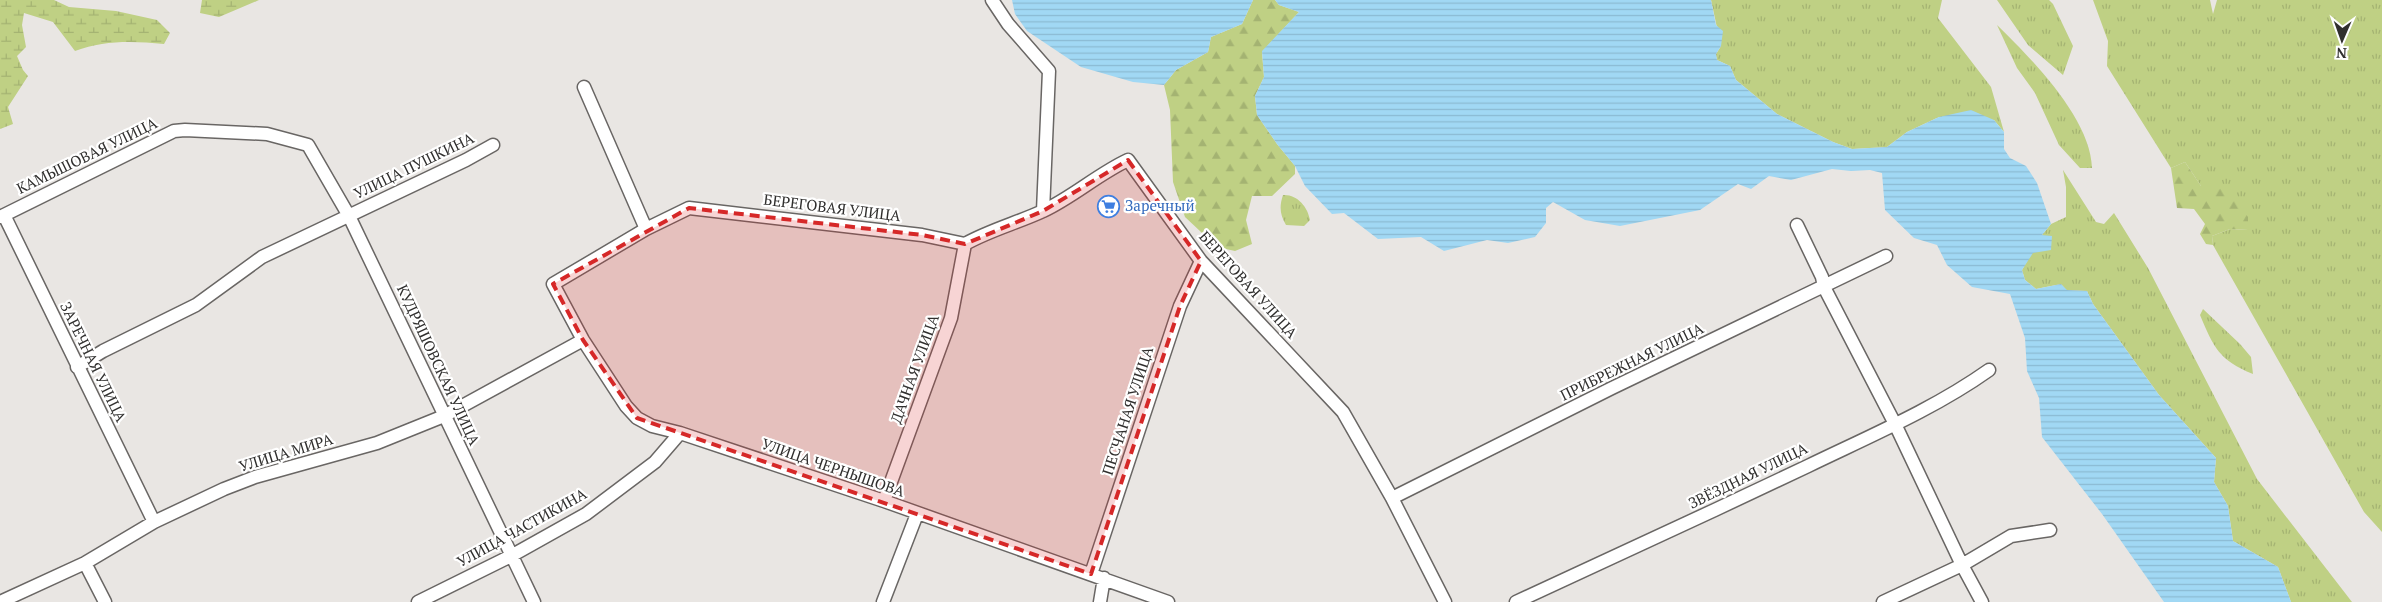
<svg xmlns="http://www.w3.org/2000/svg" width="2382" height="602" font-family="'PT Serif',serif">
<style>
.grass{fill:url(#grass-tufts)}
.forest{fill:url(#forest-firs)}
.wetland{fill:url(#wetland-marsh)}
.water{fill:url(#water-rules)}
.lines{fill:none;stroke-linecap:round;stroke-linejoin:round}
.minor-casing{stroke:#696664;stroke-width:15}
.minor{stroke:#fff;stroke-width:12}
.marked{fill:#d62828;fill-opacity:0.2;stroke:#d62828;stroke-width:4;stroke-dasharray:10 6;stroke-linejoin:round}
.labels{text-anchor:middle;stroke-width:4.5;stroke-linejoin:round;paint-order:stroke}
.street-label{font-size:15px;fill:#302f2e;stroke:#fff}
.shop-label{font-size:15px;fill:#366cbe;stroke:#fff;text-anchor:start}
</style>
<defs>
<pattern id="grass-tufts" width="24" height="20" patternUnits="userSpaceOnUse" patternTransform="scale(1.25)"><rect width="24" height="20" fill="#bfd084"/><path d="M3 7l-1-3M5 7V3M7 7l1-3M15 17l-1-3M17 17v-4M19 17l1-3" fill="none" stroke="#a4b372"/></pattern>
<pattern id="forest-firs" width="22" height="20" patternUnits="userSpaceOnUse" patternTransform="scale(1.25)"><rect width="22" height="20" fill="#bfd084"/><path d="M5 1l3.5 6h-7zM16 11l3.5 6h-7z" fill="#a4b372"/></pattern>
<pattern id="wetland-marsh" width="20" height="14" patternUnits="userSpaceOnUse" patternTransform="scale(1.25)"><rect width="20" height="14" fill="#bfd084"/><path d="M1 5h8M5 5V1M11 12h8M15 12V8" fill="none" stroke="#a4b372"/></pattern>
<pattern id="water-rules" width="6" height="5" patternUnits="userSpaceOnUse" patternTransform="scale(1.25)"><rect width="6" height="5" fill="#a1d8f4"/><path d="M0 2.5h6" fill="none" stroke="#8bbad2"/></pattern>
</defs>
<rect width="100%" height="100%" fill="#e9e6e3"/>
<!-- grass -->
<path class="grass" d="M1711 0H1942L1938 18 1991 87 2004 132 1994 120 1939 117 1907 132 1887 147 1852 149 1833 142 1777 114 1736 80 1730 66 1717 60 1716 54 1721 46Z
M1997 0H2049L2053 4 2073 46 2063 75 2028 45Z
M2093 0H2210L2213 14 2217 0H2382V532L2364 512 2213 245 2212 236 2230 229 2248 230 2201 186 2185 162 2171 168 2107 66 2108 41Z
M1997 25C2031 58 2091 119 2092 168H2080L2059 145 2035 93 2017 68Z
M2063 170 2096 222 2104 224 2114 213 2148 268 2257 479 2352 602H2291L2278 567 2233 541 2228 506 2214 482 2216 458 2159 395 2093 304 2087 291 2066 290 2061 284 2036 289 2025 280 2022 270 2042 235 2051 224 2066 217V187Z
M1283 195C1297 194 1308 207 1310 220L1304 226 1286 225C1280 215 1279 207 1283 195Z
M2203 309 2240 344 2251 357 2253 374C2219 360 2214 348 2200 315Z"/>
<!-- forest -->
<path class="forest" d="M1253 0H1275L1279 5 1299 12 1262 52 1264 77 1255 96 1257 115 1277 144 1295 166V174L1272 196H1252L1246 220 1252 244 1235 251 1217 247 1185 217 1173 182 1170 110 1164 85 1176 70 1208 52 1211 37 1242 24Z
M2185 162 2201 186 2223 185 2248 217V230L2230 229 2212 236 2213 245 2206 244 2200 234 2205 224 2194 209 2177 208 2171 168Z"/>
<!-- wetland -->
<path class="wetland" d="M0 0H54L69 7 116 11 157 20 170 33 164 44C133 41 104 40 75 51L53 22 24 13 22 25 26 47 17 56 23 70 28 76 8 107 13 124 0 129Z
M202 0H259L219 17 200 13Z"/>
<!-- water -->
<path class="water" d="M1012 0H1253L1242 24 1211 37 1208 52 1176 70 1164 85 1133 82 1081 67 1027 31 1015 14Z
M1275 0H1711L1716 25 1723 31 1721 46 1716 54 1717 60 1730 66 1736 80 1777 114 1833 142 1852 149 1887 147 1907 132 1939 117 1971 110 1994 120 2004 132V149L2010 158 2026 166 2037 183 2051 224 2042 235 2052 236 2051 250 2033 253 2022 270 2025 280 2036 289 2061 284 2067 290 2087 291 2093 304 2159 395 2216 458 2214 482 2228 506 2233 541 2278 567 2291 602H2164L2102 514 2042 437 2039 398 2027 371 2025 338 2010 294 1972 287 1947 265 1937 245 1914 238 1885 210 1882 173 1870 170 1851 171 1832 169 1791 180 1769 176 1751 189 1738 184 1700 210 1620 226 1585 220 1553 202 1546 208V223L1535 237 1508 243 1487 240 1444 251 1421 237 1378 239 1344 213 1332 214 1305 186 1295 166 1277 144 1257 115 1255 96 1264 77 1262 51 1299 12 1279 5Z"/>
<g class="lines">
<defs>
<path id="minor" d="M992 0 1008 24 1049 71 1043 211
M584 87 646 229
M4 215 154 522
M0 217 174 131 185 130 267 134 308 145 349 216 534 602
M1797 225 1822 277 1824 287 1895 424 1962 565 1982 602
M77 367 103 351 196 305 262 257 466 160 493 145
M1392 498 1612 388 1886 256
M884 501 951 318 965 244
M85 563 105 602
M1091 574 1180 306 1201 261
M0 602 85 563 154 522 224 489 255 477 377 443 444 416 583 340
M418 602 511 556 586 514 655 462 680 433
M883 602 917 514
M1100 602 1104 578
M1168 602 884 501 680 433 652 426 637 418 626 406 583 340 553 284 646 229 689 208 922 235 965 244C990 230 1017 223 1043 211 1073 197 1098 174 1128 160L1201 261 1343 412 1392 498 1445 602
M1516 602C1614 557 1711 512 1808 466 1870 436 1934 409 1989 370
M1883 602 1962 565 2011 536 2050 530"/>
</defs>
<!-- minor casing -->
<use href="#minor" class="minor-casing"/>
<!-- minor -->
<use href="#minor" class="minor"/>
</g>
<!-- marked area -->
<path class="marked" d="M1128 160 1201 261 1180 306 1091 574 637 418 583 340 553 284 689 208 922 235 965 244 1043 211Z"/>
<!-- icons -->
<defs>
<symbol id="supermarket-ring" viewBox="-11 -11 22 22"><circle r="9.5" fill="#fff" stroke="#3f7fe0" stroke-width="1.5"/><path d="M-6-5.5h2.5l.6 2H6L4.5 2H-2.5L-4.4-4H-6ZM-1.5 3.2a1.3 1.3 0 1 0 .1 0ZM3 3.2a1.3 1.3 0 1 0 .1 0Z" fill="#3f7fe0"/></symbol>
</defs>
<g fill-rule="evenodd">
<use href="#supermarket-ring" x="1096" y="194" width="25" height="25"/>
</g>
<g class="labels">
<!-- street labels -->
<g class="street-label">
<text transform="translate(87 156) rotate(-26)" y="5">КАМЫШОВАЯ УЛИЦА</text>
<text transform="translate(414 166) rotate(-26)" y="5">УЛИЦА ПУШКИНА</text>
<text transform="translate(832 208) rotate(7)" y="5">БЕРЕГОВАЯ УЛИЦА</text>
<text transform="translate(1248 285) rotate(48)" y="5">БЕРЕГОВАЯ УЛИЦА</text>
<text transform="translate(93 362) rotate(64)" y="5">ЗАРЕЧНАЯ УЛИЦА</text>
<text transform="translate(1632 362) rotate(-26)" y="5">ПРИБРЕЖНАЯ УЛИЦА</text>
<text transform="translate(438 365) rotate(65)" y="5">КУДРЯШОВСКАЯ УЛИЦА</text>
<text transform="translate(915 369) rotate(-70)" y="5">ДАЧНАЯ УЛИЦА</text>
<text transform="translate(1128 411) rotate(-72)" y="5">ПЕСЧАНАЯ УЛИЦА</text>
<text transform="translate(286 453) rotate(-17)" y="5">УЛИЦА МИРА</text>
<text transform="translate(833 468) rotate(19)" y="5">УЛИЦА ЧЕРНЫШОВА</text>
<text transform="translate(1748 476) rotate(-26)" y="5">ЗВЁЗДНАЯ УЛИЦА</text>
<text transform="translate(522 528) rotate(-29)" y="5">УЛИЦА ЧАСТИКИНА</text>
</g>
<!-- shop labels -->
<g class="shop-label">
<text x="1125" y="211">Заречный</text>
</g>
</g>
<!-- north arrow -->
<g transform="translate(2342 40) rotate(182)" stroke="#ffffff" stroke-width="4" paint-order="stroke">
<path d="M0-4L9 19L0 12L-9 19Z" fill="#302f2e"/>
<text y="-8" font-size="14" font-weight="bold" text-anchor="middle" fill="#302f2e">N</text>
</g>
</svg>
